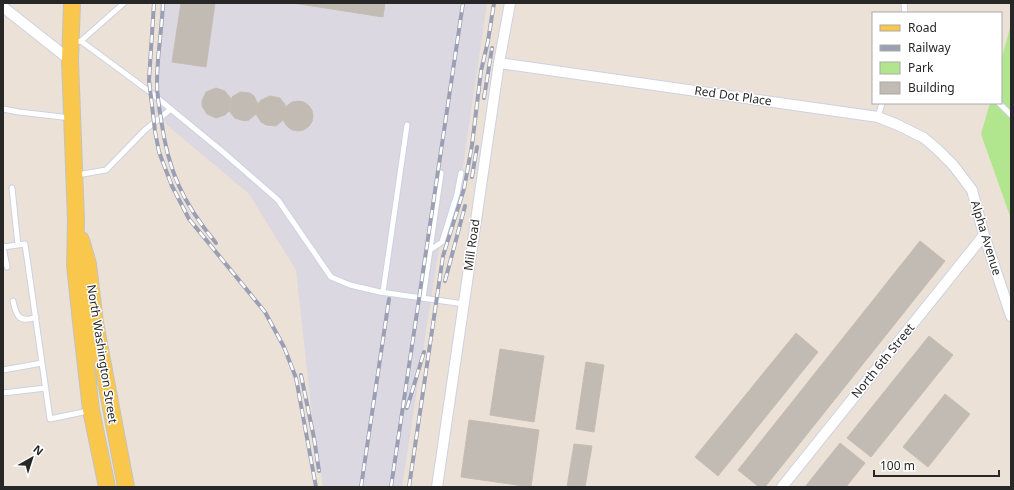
<svg xmlns="http://www.w3.org/2000/svg" width="1014" height="490" font-family="'Noto Sans',sans-serif">
<style>
.industrial{fill:#dbd8e2}
.green{fill:#b2e68e}
.building{fill:#c2bbb4;stroke:#c6bdb1}
.lines{fill:none;stroke-linecap:round;stroke-linejoin:round}
.service-casing{stroke:#ccd1e2;stroke-width:7}
.minor-casing{stroke:#ccd1e2;stroke-width:12}
.primary-casing{stroke:#c3c3c3;stroke-width:18}
.service{stroke:#fff;stroke-width:5}
.minor{stroke:#fff;stroke-width:10}
.primary{stroke:#fac74d;stroke-width:16}
.rail-casing{stroke:#9a9fb3;stroke-width:4}
.rail{stroke:#fff;stroke-width:2.5;stroke-dasharray:8;stroke-linecap:butt}
.labels{text-anchor:middle;stroke-width:3;stroke-linejoin:round;paint-order:stroke}
.street-label{font-size:12px;fill:#272727;stroke:#fff}
</style>
<rect width="100%" height="100%" fill="#ebe1d7"/>
<!-- industrial -->
<path class="industrial" d="M160 3H487L462 173 438 254 402 487H323L314 432 296 270 249 194 168 126 156 112Z"/>
<!-- green -->
<path class="green" d="M1011 24V219L981 134 990 103H1001V61Z"/>
<!-- building -->
<path class="building" d="M181 3H215L206 67 172 62Z
M293 3H385L383 17Z
M216 88 225 91 231 99 229 111 225 115 216 118 207 114 202 106V101L206 92Z
M240 92 250 93 254 96 258 104 256 114 249 120 244 121 235 118 229 111 232 97Z
M270 96 280 98 286 106 283 115V120L276 126 266 125 261 122 256 114 258 104 261 100Z
M283 116a15 15 0 1 1 30 0a15 15 0 1 1-30 0Z
M920 241 945 261 765 487H759L738 470Z
M796 333 818 352 718 476 695 457Z
M929 336 953 355 871 457 847 438Z
M500 349 544 356 534 422 490 415Z
M586 362 604 365 594 432 576 429Z
M945 394 970 414 928 467 903 447Z
M469 420 539 430 531 487 461 477Z
M840 443 865 463 846 487H805Z
M574 444 592 446 585 487H567Z"/>
<g class="lines">
<defs>
<path id="service" d="M904 3 905 13
M81 41 124 3
M73 42 81 41 150 92 223 152 278 200 331 277 350 285 380 292 464 304
M999 103 1011 115
M3 109 19 112 71 118
M878 117 882 103
M77 175 106 170 145 130 171 109
M12 188 18 245
M3 247 25 244 50 419 88 411
M3 247 7 267
M430 250 442 242 457 194 461 173
M383 292 407 125
M423 298 441 173
M13 301C16 315 19 324 36 317
M3 370 42 363
M3 393 46 388"/>
<path id="minor" d="M3 7 70 60
M499 63 878 117 898 125 924 138 937 149 953 165 972 190 984 235 1011 316
M437 487 499 63 510 3
M782 487 984 235"/>
<path id="primary" d="M72 3 70 60 76 221 75 265 81 322 91 410 107 487
M81 240 88 264 95 323 126 487"/>
</defs>
<!-- service casing -->
<use href="#service" class="service-casing"/>
<!-- minor casing -->
<use href="#minor" class="minor-casing"/>
<!-- primary casing -->
<use href="#primary" class="primary-casing"/>
<!-- service -->
<use href="#service" class="service"/>
<!-- minor -->
<use href="#minor" class="minor"/>
<!-- primary -->
<use href="#primary" class="primary"/>
<defs>
<path id="rail" d="M154 3 149 80 155 131 159 152 172 186 189 219 265 312 284 347 296 378 316 487
M163 3C162 29 157 56 157 83 157 95 159 107 161 119 168 171 183 203 216 243
M484 98 492 48
M472 177 477 147
M445 281 465 206
M301 375 314 438 319 471
M407 408 424 352
M361 487 389 299
M391 487 463 3
M409 487 443 256 464 189 472 145 481 71 488 41 494 3"/>
</defs>
<!-- rail casing -->
<use href="#rail" class="rail-casing"/>
<!-- rail -->
<use href="#rail" class="rail"/>
</g>
<g class="labels">
<!-- street labels -->
<g class="street-label">
<text transform="translate(733 96) rotate(8)" y="4">Red Dot Place</text>
<text transform="translate(986 238) rotate(73)" y="4">Alpha Avenue</text>
<text transform="translate(472 245) rotate(-82)" y="4">Mill Road</text>
<text transform="translate(102 354) rotate(81)" y="4">North Washington Street</text>
<text transform="translate(883 361) rotate(-51)" y="4">North 6th Street</text>
</g>
</g>
<!-- border -->
<rect width="1014" height="490" fill="none" stroke="#272727" stroke-width="8"/>
<!-- legend -->
<rect x="872" y="12" width="130" height="92" fill="#ffffff" stroke="#a9a9a9"/>
<rect x="880" y="25" width="20" height="6" fill="#fac74d" stroke="#a9a9a9"/>
<text x="908" y="32" font-size="12" fill="#272727">Road</text>
<rect x="880" y="45" width="20" height="6" fill="#9a9fb3" stroke="#a9a9a9"/>
<text x="908" y="52" font-size="12" fill="#272727">Railway</text>
<rect x="880" y="62" width="20" height="12" fill="#b2e68e" stroke="#a9a9a9"/>
<text x="908" y="72" font-size="12" fill="#272727">Park</text>
<rect x="880" y="82" width="20" height="12" fill="#c2bbb4" stroke="#a9a9a9"/>
<text x="908" y="92" font-size="12" fill="#272727">Building</text>
<!-- north arrow -->
<g transform="translate(32 458) rotate(39)" stroke="#ffffff" stroke-width="3" paint-order="stroke">
<path d="M0-3L7 15L0 10L-7 15Z" fill="#272727"/>
<text y="-6" font-size="11" font-weight="bold" text-anchor="middle" fill="#272727">N</text>
</g>
<!-- scale -->
<path d="M874 470v6h125v-6" fill="none" stroke="#272727" stroke-width="2"/>
<text x="880" y="470" font-size="12" fill="#272727" stroke="#ffffff" stroke-width="3" paint-order="stroke">100 m</text>
</svg>
